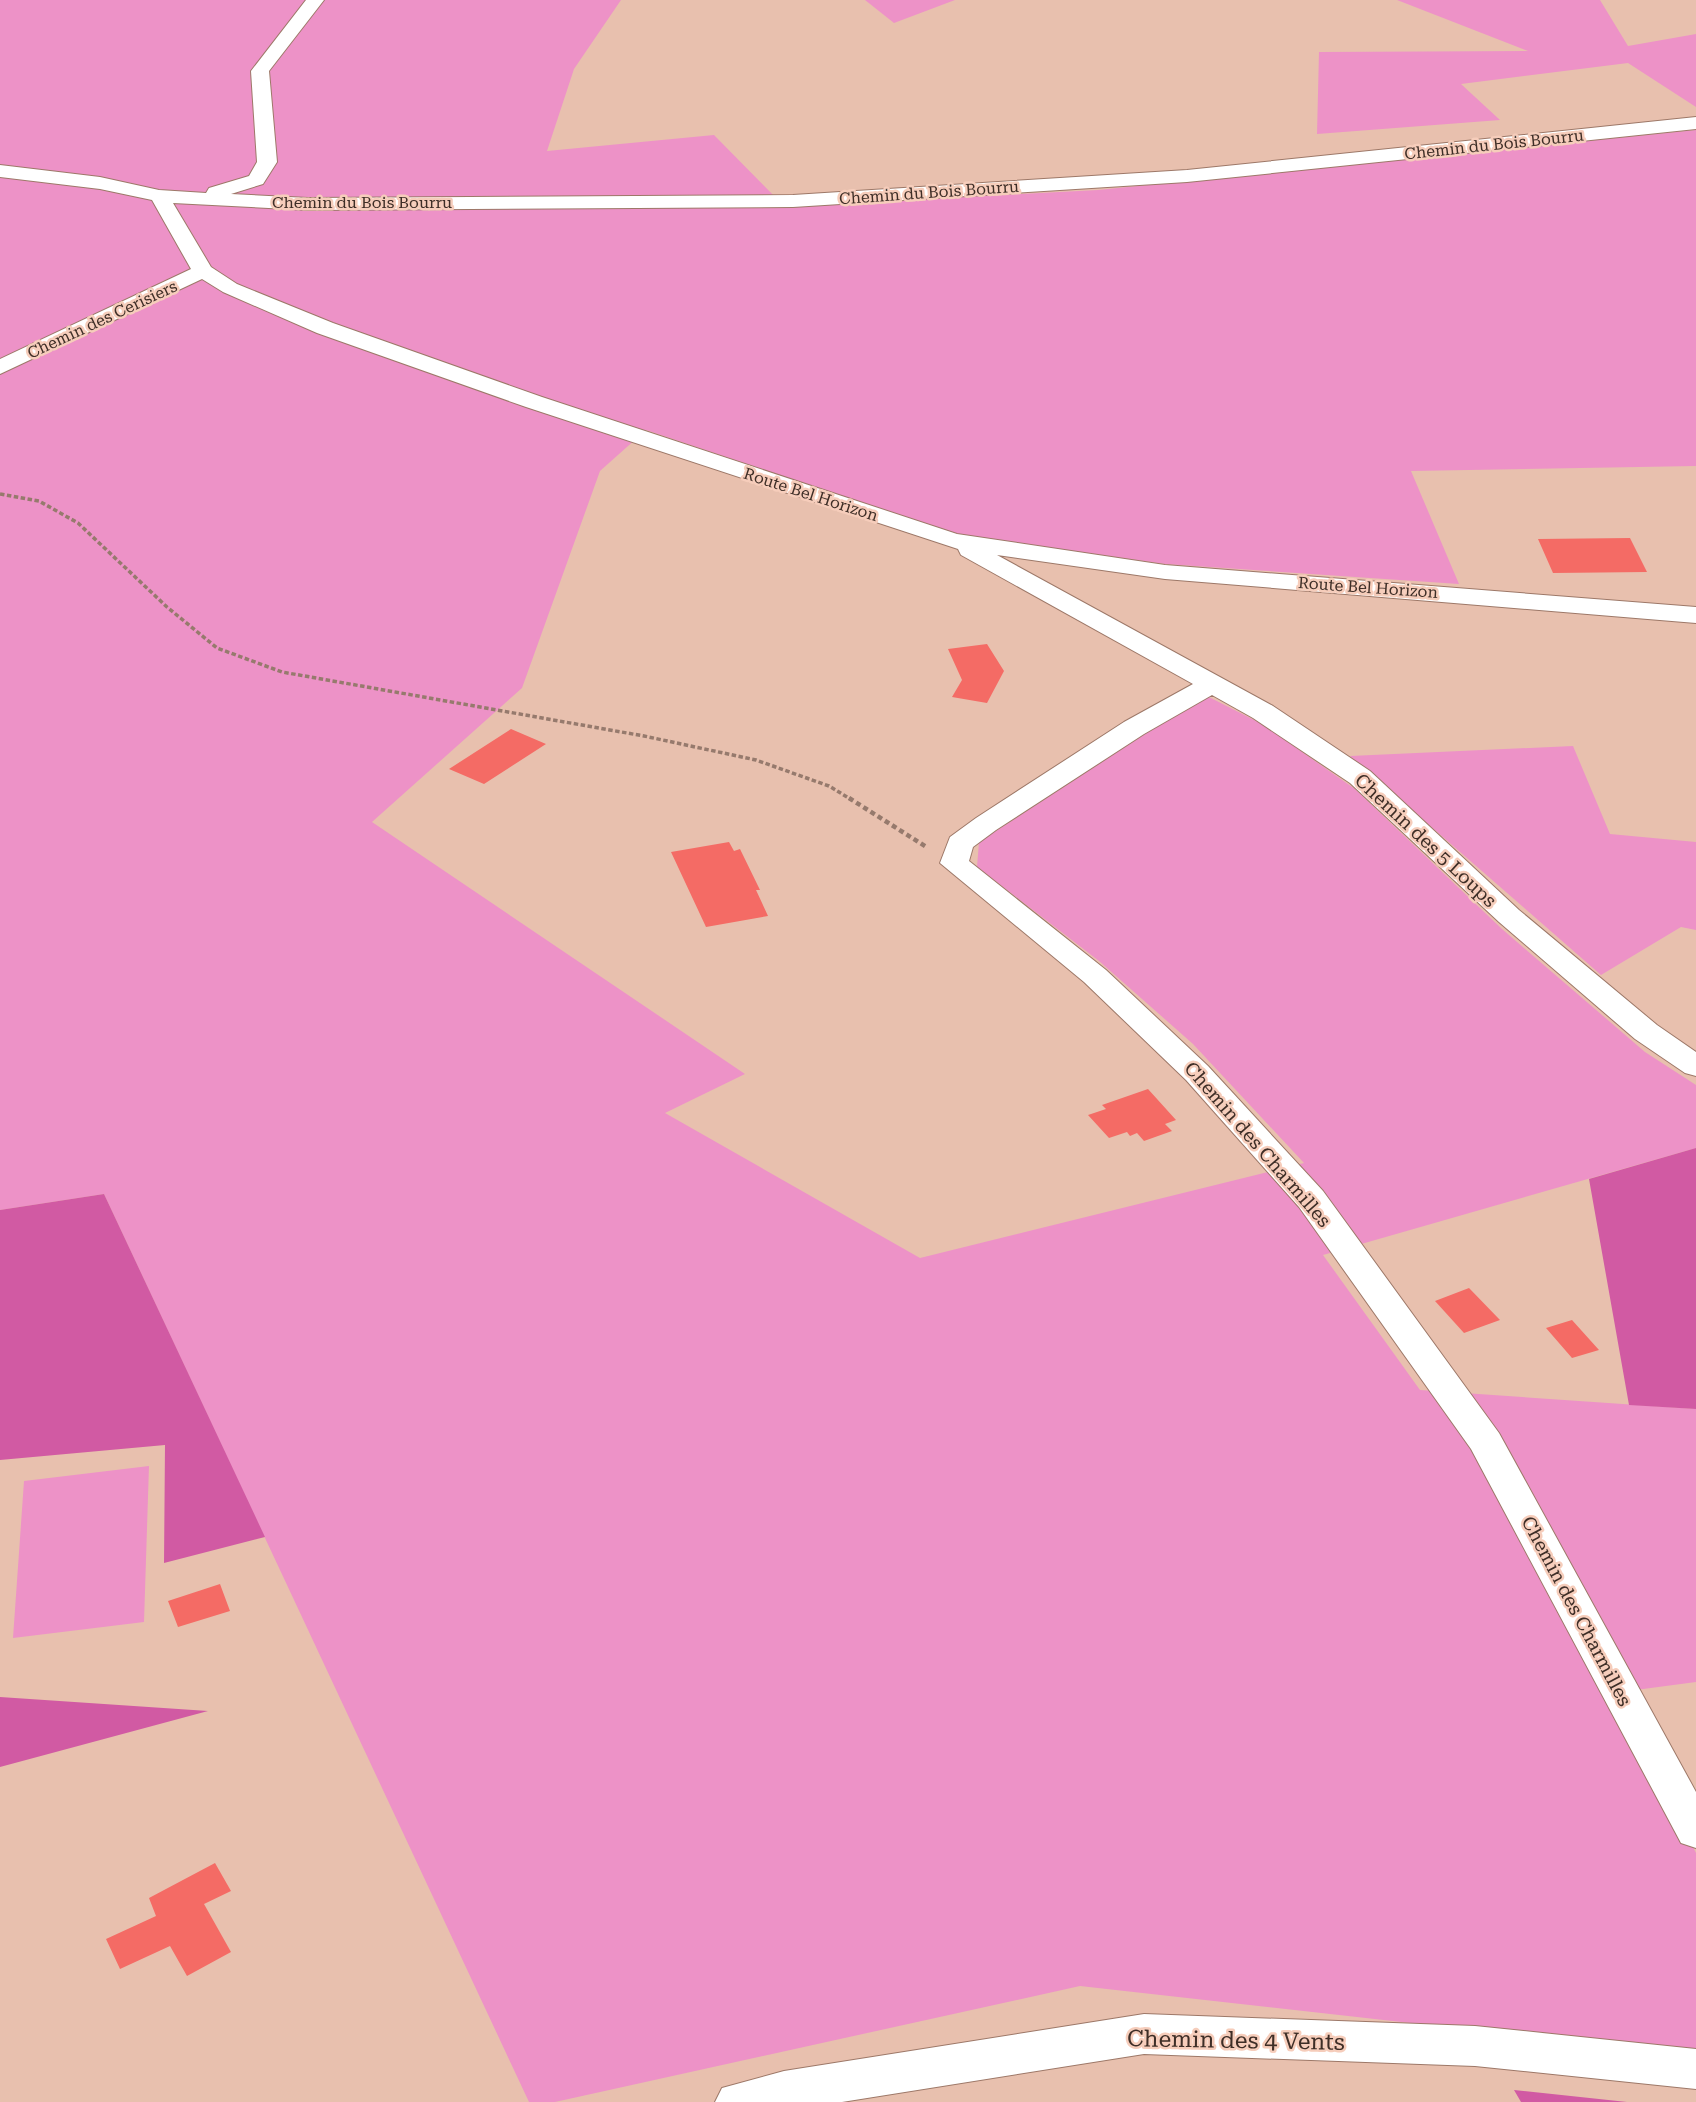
<svg xmlns="http://www.w3.org/2000/svg" width="1696" height="2102" font-family="'Roboto Serif',serif">
<style>
.green{fill:#ed92c7}
.forest{fill:#d15aa3}
.building{fill:#f46b65}
.lines{fill:none;stroke-linecap:round;stroke-linejoin:round}
.minor-casing{stroke:#9d7868;stroke-width:2}
.path-far1{stroke:#967a6d;stroke-width:3.5;stroke-dasharray:4.5 2.5;stroke-linecap:butt}
.path{stroke:#967a6d;stroke-width:4.5;stroke-dasharray:5 3.5;stroke-linecap:butt}
.minor{fill:#fff;fill-rule:evenodd}
.labels{text-anchor:middle;stroke-width:5;stroke-linejoin:round;paint-order:stroke}
.far-street-label{font-size:16px;fill:#3e2e27;stroke:#f6cdbb}
.street-label{font-size:19px;fill:#3e2e27;stroke:#f6cdbb}
.near-street-label{font-size:23px;fill:#3e2e27;stroke:#f6cdbb}
</style>
<rect width="100%" height="100%" fill="#e8c0ae"/>
<!-- green -->
<path class="green" d="M0 0H621L574 69 547 151 714 135 784 206 1098 190 1696 130V466L1411 471 1459 584 1165 564 955 534 646 430 600 471 522 688 372 822 745 1074 665 1113 920 1258 1304 1163 1193 1044 1099 961 977 867 979 842 1205 695 1262 724 1355 789 1502 929 1645 1052 1696 1085V1148L1323 1255 1420 1390 1696 1409V1682L1613 1693 1696 1853V2055L1080 1986 555 2102H529L104 1194 0 1210Z
M865 0H955L894 23Z
M1397 0H1600L1628 46 1696 34V107L1628 63 1461 84 1500 120 1317 134 1319 52 1528 51Z
M1573 746 1610 834 1696 842V930L1681 927 1601 975 1350 756Z
M149 1466 144 1622 13 1638 24 1481Z"/>
<!-- forest -->
<path class="forest" d="M1696 1148V1409L1629 1405 1589 1179Z
M104 1194 265 1537 164 1563 165 1445 0 1460V1210Z
M0 1697 208 1711 0 1767Z
M1514 2090 1627 2102H1521Z"/>
<!-- building -->
<path class="building" d="M1630 538 1647 572 1553 573 1538 539Z
M987 644 1004 671 987 703 952 697 962 680 948 649Z
M511 729 546 744 484 784 449 769Z
M729 842 734 851 740 849 760 890H756L768 916 706 927 671 852Z
M1148 1089 1176 1120 1165 1124 1172 1131 1144 1141 1137 1133 1130 1136 1127 1132 1109 1138 1088 1115 1106 1109 1102 1105Z
M1469 1288 1500 1320 1464 1333 1435 1301Z
M1572 1320 1599 1350 1572 1358 1546 1328Z
M220 1584 230 1611 178 1627 168 1601Z
M215 1863 231 1891 204 1904 231 1952 187 1976 170 1946 120 1969 106 1939 156 1916 149 1898Z"/>
<g class="lines">
<defs>
<path id="minor" d="M306 0H324L269 71 277 162 263 184 231 194 308 198 793 195 1187 170 1696 117V129L1187 182 793 207 308 210 173 203 211 267 237 284 333 323 542 397 957 534 1165 565 1696 607V623L1165 579 997 555 1273 706 1370 771 1519 910 1657 1025 1696 1052V1076L1685 1073 1635 1039 1499 922 1350 783 1253 718 1212 695 1144 734 996 830 973 847 969 861 1106 970 1208 1066 1323 1191 1499 1433 1696 1792V1848L1681 1843 1471 1449 1299 1207 1186 1080 1084 982 940 863 950 837 976 818 1124 722 1193 684 961 555 958 549 526 407 317 333 223 292 202 279 0 374V359L191 269 152 200 100 189 0 177V165L100 177 159 190 206 193 209 188 249 176 257 162 251 71Z
M1144 2014 1475 2026 1696 2049V2089L1475 2066 1144 2054 842 2102H715L722 2088 784 2071Z"/>
</defs>
<!-- minor casing -->
<use href="#minor" class="minor-casing"/>
<!-- path-far1 -->
<path class="path-far1" d="M0 494 39 501 78 523 167 607 217 648 282 672 644 736 756 760 829 786 852 800"/>
<!-- path -->
<path class="path" d="M849 798 928 848"/>
<!-- minor -->
<use href="#minor" class="minor"/>
</g>
<g class="labels">
<!-- far-street labels -->
<g class="far-street-label">
<text transform="translate(1494 144) rotate(-6)" y="6">Chemin du Bois Bourru</text>
<text transform="translate(929 192) rotate(-4)" y="6">Chemin du Bois Bourru</text>
<text x="362" y="208">Chemin du Bois Bourru</text>
<text transform="translate(102 319) rotate(-25)" y="6">Chemin des Cerisiers</text>
<text transform="translate(811 494) rotate(18)" y="6">Route Bel Horizon</text>
<text transform="translate(1368 587) rotate(4)" y="6">Route Bel Horizon</text>
</g>
<!-- street labels -->
<g class="street-label">
<text transform="translate(1426 840) rotate(43)" y="7">Chemin des 5 Loups</text>
<text transform="translate(1258 1144) rotate(49)" y="7">Chemin des Charmilles</text>
<text transform="translate(1577 1611) rotate(62)" y="7">Chemin des Charmilles</text>
</g>
<!-- near-street labels -->
<g class="near-street-label">
<text transform="translate(1236 2040) rotate(1)" y="8">Chemin des 4 Vents</text>
</g>
</g>
</svg>
